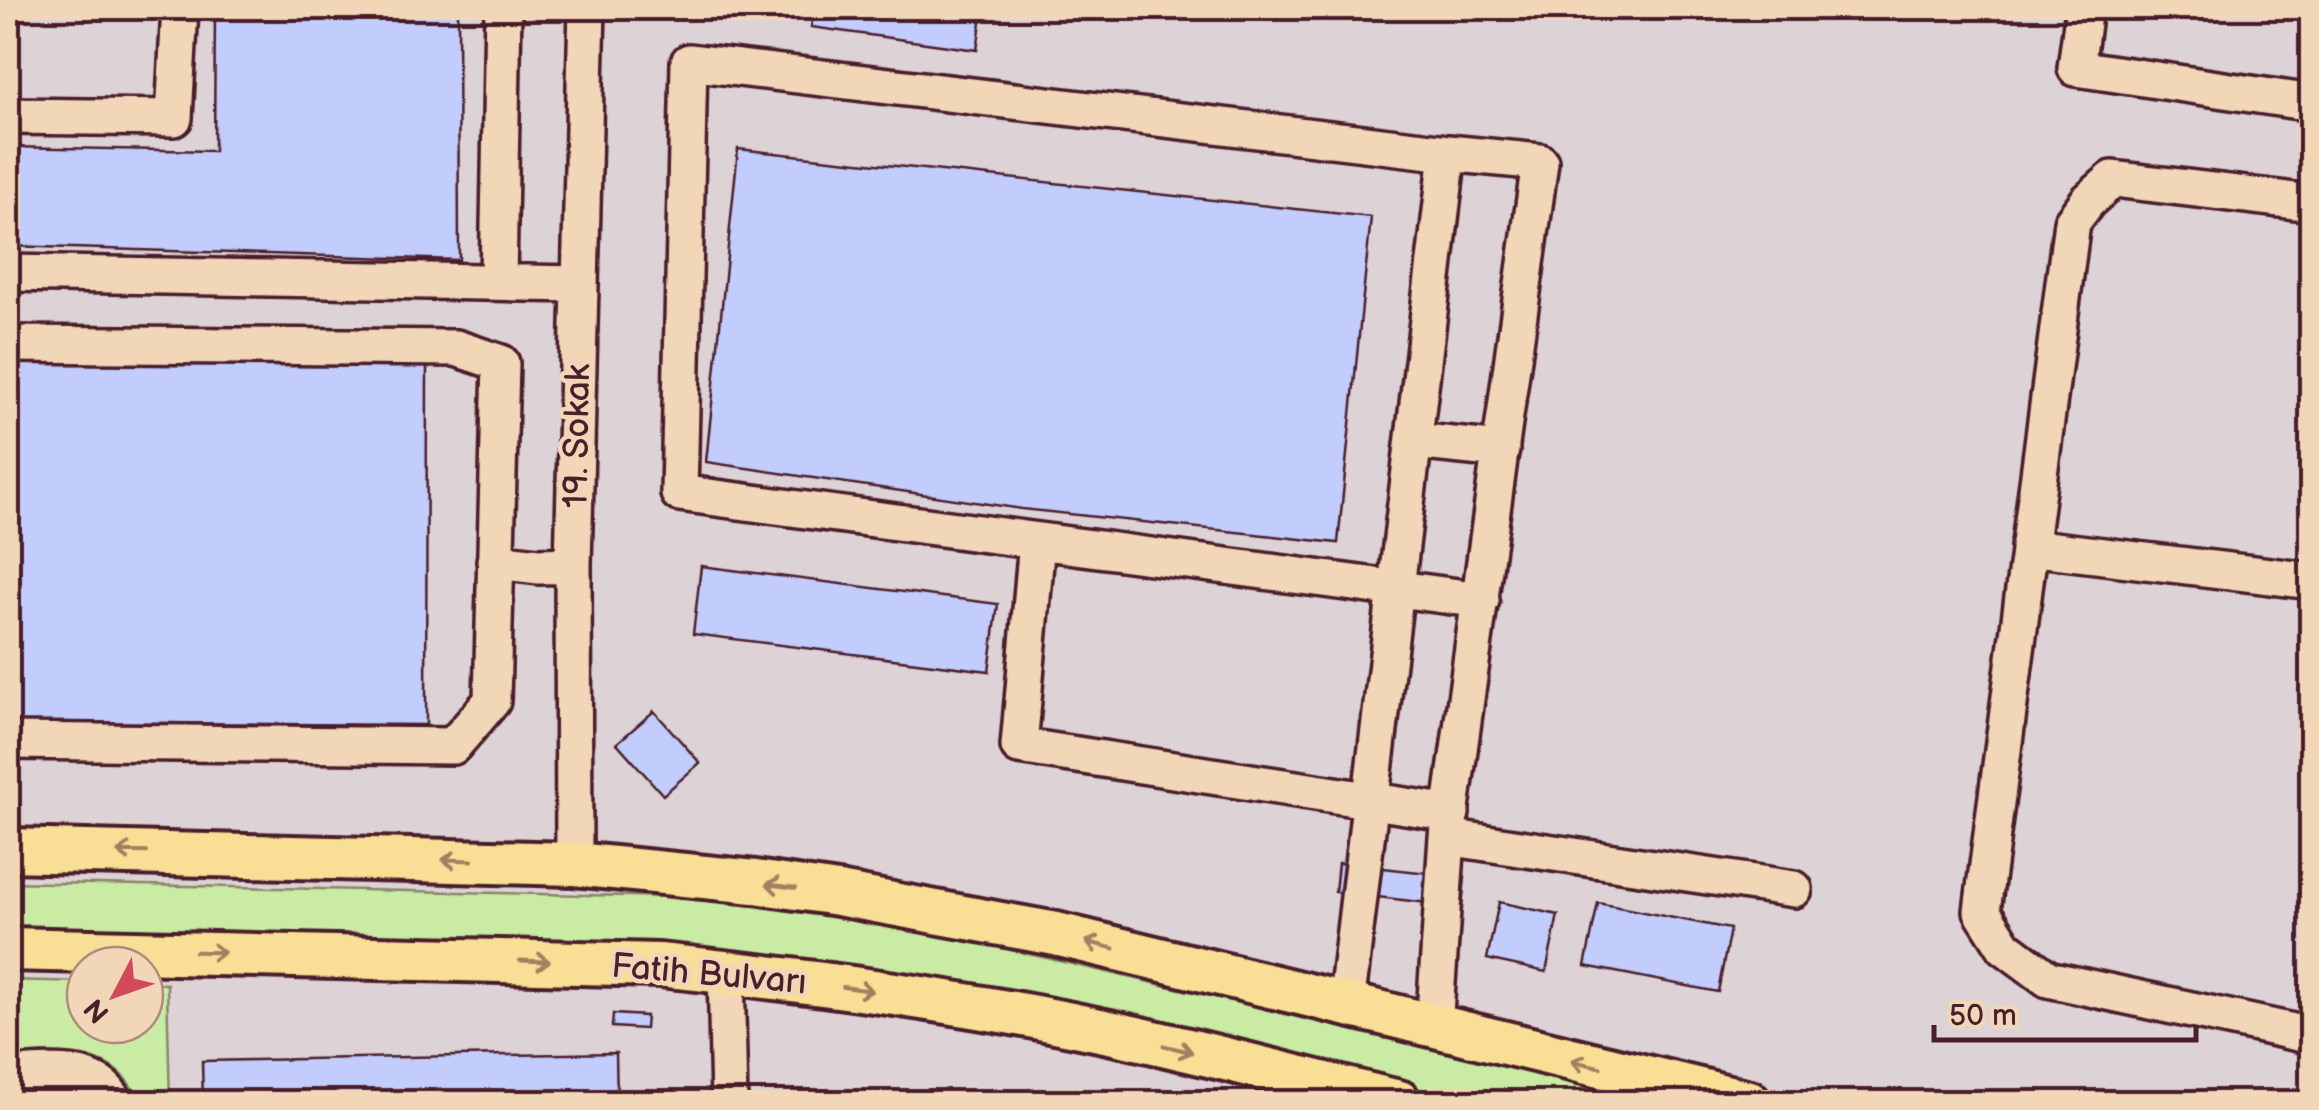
<svg xmlns="http://www.w3.org/2000/svg" width="2319" height="1110" font-family="'Balsamiq Sans',sans-serif">
<style>
.built{fill:#ddd3d7;fill-rule:evenodd}
.green{fill:#c9eba4;stroke:#8a8568;stroke-width:2.5}
.building{fill:#c2cdfe;stroke:#4a1f2b;stroke-width:2.5}
.lines{fill:none;stroke-linecap:round;stroke-linejoin:round}
.minor-casing{stroke:#4a1f2b;stroke-width:42}
.major-casing{stroke:#4a1f2b;stroke-width:50}
.minor{stroke:#f1d7b8;stroke-width:35}
.major{stroke:#f9df96;stroke-width:42}
.oneway{stroke:#a27f60}
.labels{text-anchor:middle;stroke-width:9;stroke-linejoin:round;paint-order:stroke}
.street-label{font-size:35px;fill:#4a1f2b;stroke:#f1d7b8}
</style>
<rect width="100%" height="100%" fill="#e8d5c6"/>
<filter id="ink" filterUnits="userSpaceOnUse"><feTurbulence type="fractalNoise" baseFrequency=".01" numOctaves="2"/><feDisplacementMap in="SourceGraphic" scale="20" xChannelSelector="R" yChannelSelector="G"/><feConvolveMatrix kernelMatrix="1 2 1 2 8 2 1 2 1" color-interpolation-filters="sRGB"/></filter>
<g filter="url(#ink)">
<!-- built -->
<path class="built" d="M8 8H2311V1102H8ZM85 965H145V1025H85Z"/>
<!-- green -->
<path class="green" d="M8 882 716 898 843 911 1667 1102H1473L1092 1010 631 950 481 939 8 930Z
M8 980 85 982V1025H145V983L167 984 170 1102H139C118 1047 57 1049 8 1059Z"/>
<!-- building -->
<path class="building" d="M215 8H458L459 260 8 246V147L214 151Z
M814 8H983L977 50 811 27Z
M738 149 1371 217 1338 543 1022 509 706 462Z
M8 361 427 364 426 725 8 722Z
M701 566 998 604 989 671 693 634Z
M654 711 700 763 663 795 617 743Z
M1338 863 1465 877 1462 907 1335 892Z
M1499 902 1558 915 1546 972 1487 959Z
M1598 903 1730 929 1718 992 1585 966Z
M613 1014 646 1016 645 1029 612 1027Z
M616 1053 617 1102H203L202 1061Z"/>
<g class="lines">
<defs>
<path id="minor" d="M2084 8 2076 68 2312 103
M8 116 174 118 180 8
M1448 153 689 62 679 493 1481 600
M2312 203 2113 179 2088 201 2072 222 1982 911 2005 947 2048 979 2312 1036
M8 273 580 284
M498 281 503 8
M8 344 456 348 501 363 492 701 453 746 8 741
M1414 441 1501 450
M1037 541 1019 746 1451 813
M2029 547 2312 581
M495 561 539 566 573 565
M1447 837 1794 889
M574 864 573 565 587 8
M726 971 729 1102
M1346 1006 1448 153 1540 162 1447 837 1434 1028
M8 1076C42 1073 97 1065 115 1102"/>
<path id="major" d="M8 850 574 864 755 882 838 894 1056 934 1749 1102
M8 949 659 965C805 980 952 999 1095 1029 1197 1050 1298 1078 1399 1102"/>
</defs>
<!-- minor casing -->
<use href="#minor" class="minor-casing"/>
<!-- major casing -->
<use href="#major" class="major-casing"/>
<!-- minor -->
<use href="#minor" class="minor"/>
<!-- major -->
<use href="#major" class="major"/>
</g>
<!-- one-way arrows -->
<defs><path id="oneway-shaft" d="M-6 0H5M1.5-3L5.5 0L1.5 3" fill="none" stroke-width="1.6" stroke-linecap="round" stroke-linejoin="round" transform="scale(2.5)"/></defs>
<g class="oneway">
<use href="#oneway-shaft" transform="translate(132 852) rotate(-179)"/>
<use href="#oneway-shaft" transform="translate(457 860) rotate(-178)"/>
<use href="#oneway-shaft" transform="translate(781 886) rotate(-172)"/>
<use href="#oneway-shaft" transform="translate(1100 945) rotate(-166)"/>
<use href="#oneway-shaft" transform="translate(210 952) rotate(1)"/>
<use href="#oneway-shaft" transform="translate(535 961) rotate(2)"/>
<use href="#oneway-shaft" transform="translate(858 989) rotate(8)"/>
<use href="#oneway-shaft" transform="translate(1178 1049) rotate(14)"/>
<use href="#oneway-shaft" transform="translate(1586 1064) rotate(-167)"/>
</g>
</g>
<g class="labels">
<!-- street labels -->
<g class="street-label">
<text transform="translate(576 436) rotate(-89)" y="12">19. Sokak</text>
<text transform="translate(709 973) rotate(5)" y="12">Fatih Bulvarı</text>
</g>
</g>
<!-- margin -->
<rect width="2319" height="1110" fill="none" stroke="#f1d7b8" stroke-width="40"/>
<rect x="20" y="20" width="2279" height="1070" fill="none" stroke="#4a1f2b" stroke-width="4" filter="url(#ink)"/>
<!-- north arrow -->
<g transform="translate(115 995) rotate(229)"><circle r="48" fill="#f1d7b8" stroke="#ae8d80" stroke-width="2.5"/>
<path d="M0-8L18 38L0 25L-18 38Z" fill="#d1495b"/>
<text y="-15" font-size="28" font-weight="bold" text-anchor="middle" fill="#4a1f2b">N</text>
</g>
<!-- scale -->
<path d="M1934 1025v15h262v-15" fill="none" stroke="#4a1f2b" stroke-width="5"/>
<text x="1949" y="1025" font-size="30" fill="#4a1f2b" stroke="#f1d7b8" stroke-width="8" paint-order="stroke">50 m</text>
</svg>
